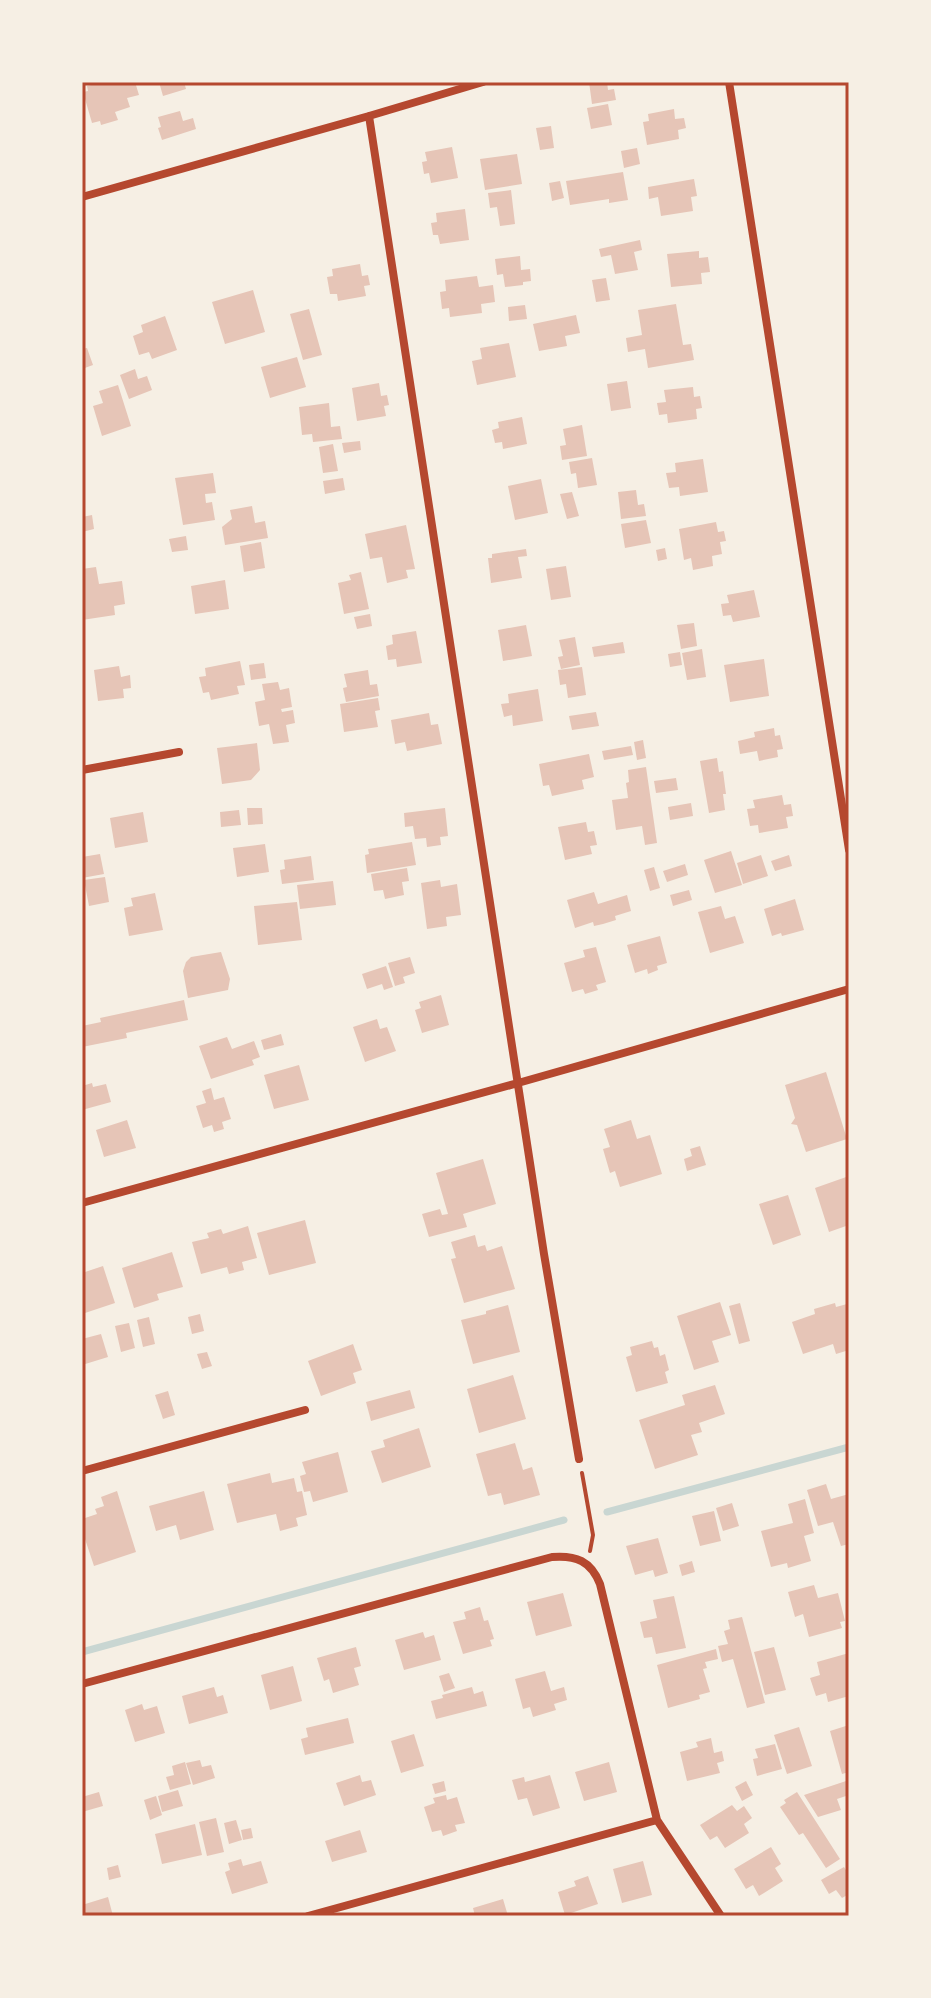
<svg xmlns="http://www.w3.org/2000/svg" width="931" height="1998" font-family="'PT Sans',sans-serif">
<style>
.lines{fill:none;stroke-linecap:round;stroke-linejoin:round}
.stream{stroke:#c9d6d2;stroke-width:7}
.building{fill:#e6c5b7}
.path{stroke:#b5482f;stroke-width:4}
.minor{stroke:#b5482f;stroke-width:8}
.neatline{fill:none;stroke:#b5482f;stroke-width:3}
</style>
<rect width="100%" height="100%" fill="#f6efe4"/>
<g class="lines">
<!-- stream -->
<path class="stream" d="M607 1512 849 1447
M82 1652 564 1520"/>
</g>
<!-- building -->
<path class="building" d="M95 82H135L139 95 127 98 130 107 115 112 118 120 101 125 100 121 92 123 83 92 88 91 87 86 95 84Z
M159 82H184L186 89 163 96Z
M589 82H607L608 90 614 89 616 100 592 104Z
M608 104 612 125 591 129 587 108Z
M674 109 675 119 684 118 686 128 678 130 679 139 647 145 643 122 649 121 648 114Z
M180 111 183 121 193 118 196 129 162 140 158 128 161 127 158 117Z
M551 126 554 148 540 150 536 128Z
M452 147 458 178 431 183 429 173 424 174 422 162 427 161 425 152Z
M637 148 640 164 624 168 621 151Z
M517 154 522 184 485 190 480 159Z
M623 172 628 200 609 203V199L570 205 566 181Z
M694 179 697 196 691 197 693 211 661 216 658 197 649 199 648 187Z
M560 181 564 198 552 201 549 183Z
M511 190 515 224 500 226 497 207 490 208 488 193Z
M465 209 469 240 440 244 438 235H433L431 223 437 222 436 213Z
M640 240 642 250 634 252 638 270 615 274 611 255 601 257 599 249Z
M699 251V258L708 257 710 272 701 273 702 284 671 287 667 254Z
M520 256 521 270 530 269 531 281 523 282V285L505 287 503 274 497 275 495 259Z
M360 264 362 276 368 275 370 285 364 286 366 296 338 301 337 294H330L327 277 333 276 332 269Z
M477 276 479 287 493 285 495 302 481 304 482 313 450 317 449 308 442 309 440 292 446 291 445 280Z
M606 278 610 300 596 302 592 280Z
M253 290 265 332 225 344 212 302Z
M676 304 683 345 691 344 694 360 648 368 645 349 628 352 626 338 642 335 638 310Z
M525 305 527 319 509 321 508 307Z
M309 309 322 355 303 360 290 314Z
M576 315 580 333 565 336 567 346 539 351 533 324Z
M165 316 177 350 152 359 149 352 139 355 133 336 143 332 141 325Z
M509 343 516 377 477 385 472 361 482 359 480 348Z
M87 348 93 365 82 369V349Z
M297 357 306 387 270 398 261 367Z
M135 369 138 379 147 376 152 390 129 399 120 375Z
M627 381 631 408 611 411 607 384Z
M379 383 381 396 387 395 389 405 384 406 386 416 357 421 352 388Z
M118 385 131 426 102 436 93 406 103 403 99 391Z
M693 387 694 397 700 396 702 408 696 409 697 419 668 423 667 414 659 415 657 403 666 402 664 390Z
M329 403 331 427 340 426 342 439 313 442 312 434 302 435 299 407Z
M522 417 527 444 503 449 502 442 495 443 492 430 499 428 498 422Z
M582 425 587 456 562 460 560 446 566 445 563 429Z
M360 441 361 450 344 453 342 443Z
M333 444 338 471 323 473 319 447Z
M592 458 597 485 578 488 576 473 571 474 569 462Z
M703 459 708 492 680 496 679 487 669 488 666 473 676 472 675 463Z
M213 473 216 493 205 494 206 503 212 502 215 520 183 525 175 478Z
M343 478 345 490 325 494 323 481Z
M541 479 548 513 515 520 508 486Z
M636 490 638 505 644 504 646 516 621 519 618 492Z
M572 492 579 516 567 519 560 494Z
M252 506 255 523 265 521 268 538 225 545 222 527 232 519 230 510Z
M92 515 94 529 82 532V517Z
M646 520 651 543 625 548 621 524Z
M716 522 718 532 724 531 726 541 720 542 722 554 712 556 713 566 693 570 691 558 684 560 679 529Z
M406 525 415 569 406 570 408 578 387 583 382 557 370 559 365 534Z
M186 536 188 550 172 552 169 539Z
M261 542 265 568 244 572 240 546Z
M665 548 667 559 658 561 656 550Z
M526 549 527 556 518 557 522 578 491 583 488 558H492V554Z
M566 566 571 597 551 600 546 569Z
M96 567 99 584 122 581 125 604 114 606 115 615 82 620V596H85L82 569Z
M361 572 369 609 344 614 338 583 351 580 349 575Z
M225 580 229 609 195 614 191 586Z
M754 590 760 617 733 622 731 615 723 616 721 604 729 603 727 595Z
M370 614 372 626 357 629 354 617Z
M694 623 697 646 681 649 677 625Z
M526 625 532 656 503 661 498 630Z
M416 631 422 663 397 667 396 659 388 660 386 646 393 644 392 635Z
M575 637 580 665 561 669 558 657 563 656 559 640Z
M623 642 625 653 594 657 592 647Z
M702 649 706 677 687 680 682 653Z
M680 652 682 665 670 667 668 654Z
M764 659 769 696 730 702 724 665Z
M240 661 245 685 237 686 239 694 211 700 209 692 203 693 199 677 206 676 205 668Z
M264 663 266 678 251 680 249 665Z
M119 666 121 677 130 675 131 688 123 689 124 698 98 701 94 670Z
M582 667 586 695 568 698 566 684 560 685 558 670Z
M368 670 370 685 377 684 379 696 346 702 343 688 347 687 344 674Z
M278 682 280 690 289 688 292 707 281 709 282 712 293 710 295 723 286 725 289 742 273 744 269 724 259 726 255 702 265 700 262 684Z
M538 689 543 721 513 726 512 715 504 717 501 704 509 703 508 694Z
M378 698 380 710 375 711 378 727 344 732 340 704Z
M596 712 599 726 572 730 569 716Z
M429 713 431 725 438 724 442 744 407 751 405 742 395 744 391 720Z
M774 728 775 736 780 735 783 749 777 750 778 757 759 761 757 751 740 754 738 741 755 737 754 732Z
M643 740 646 758 637 760 634 742Z
M257 743 260 770 251 780 222 784 217 748Z
M631 746 633 755 604 760 602 751Z
M589 754 594 777 582 780 584 789 552 796 549 785 543 786 539 764Z
M717 758 719 772 723 771 726 794H723L725 810 709 813 700 761Z
M646 767 657 843 645 845 642 826 616 830 612 800 628 798 626 783 629 782 628 770Z
M676 778 678 790 656 793 654 781Z
M782 795 784 805 791 804 793 816 786 817 788 828 759 833 758 825 750 826 747 809 755 808 753 800Z
M691 803 693 816 670 820 668 807Z
M247 808H262L263 824 248 825Z
M445 808 448 836 440 837 441 845 427 847 426 838 415 839 413 826 405 827 404 813Z
M239 810 241 825 221 827 220 812Z
M143 812 148 842 115 848 110 818Z
M586 822 588 832 594 831 597 845 590 846 592 854 565 860 558 827Z
M412 842 416 865 367 873 365 855 369 854 368 849Z
M265 844 269 872 237 877 233 848Z
M731 851 742 885 715 893 704 860Z
M100 854 104 874 82 878V857Z
M761 855 768 876 743 884 737 863Z
M789 855 792 866 775 871 771 861Z
M311 856 314 880 282 884 280 870 285 869 284 860Z
M685 864 688 875 667 882 663 871Z
M654 867 660 888 650 891 644 870Z
M407 868 409 881 402 882 404 895 385 899 383 890 374 891 371 874Z
M105 877 109 902 89 906 84 880Z
M440 880 441 887 457 884 461 915 446 917 447 926 427 929 421 883Z
M333 881 336 905 300 909 297 885Z
M689 890 692 900 673 906 670 895Z
M594 892 598 904 627 895 631 911 615 916 616 920 603 924 594 926 593 922 575 928 567 900Z
M155 893 163 930 129 936 124 908 133 906 131 898Z
M795 899 804 930 782 936 781 933 772 936 764 909Z
M297 902 302 940 258 945 254 906Z
M721 906 725 919 735 916 744 943 710 953 698 912Z
M660 936 667 963 657 966 658 970 648 974 647 969 635 973 627 945Z
M596 947 606 982 596 985 598 990 585 994 583 989 572 992 564 963 585 957 583 950Z
M221 952 230 979 228 990 188 998 183 971 186 962 191 957Z
M410 957 415 973 403 977 405 983 395 986 388 963Z
M386 966 393 987 384 990 382 984 367 989 362 974Z
M441 995 449 1025 422 1033 415 1010 421 1008 419 1002Z
M184 1000 188 1020 126 1033 127 1038 82 1047V1026L101 1022 100 1018Z
M377 1019 380 1029 387 1027 396 1051 365 1062 353 1027Z
M281 1034 284 1045 264 1050 261 1040Z
M227 1037 232 1049 254 1041 260 1057 252 1060 254 1065 211 1079 199 1046Z
M299 1065 309 1100 274 1109 264 1075Z
M826 1072 847 1139 806 1152 797 1125 791 1124 795 1118 785 1085Z
M92 1083 93 1087 106 1084 111 1102 82 1110V1086Z
M211 1088 214 1100 224 1097 231 1119 222 1122 224 1129 214 1132 212 1125 203 1128 196 1106 206 1103 202 1091Z
M127 1120 136 1148 104 1157 96 1130Z
M631 1120 637 1139 650 1135 662 1174 620 1187 615 1171 610 1173 603 1149 610 1147 604 1129Z
M700 1146 706 1165 687 1171 684 1159 692 1156 690 1149Z
M483 1159 496 1204 463 1214 467 1227 429 1237 422 1214 440 1209 442 1215 448 1214 436 1173Z
M849 1176V1234L846 1226 829 1232 815 1188Z
M788 1195 801 1235 773 1245 759 1204Z
M305 1220 316 1263 269 1275 257 1233Z
M248 1226 257 1258 242 1262 244 1270 229 1274 227 1267 201 1274 192 1242 209 1238 207 1233 221 1229 223 1234Z
M475 1235 478 1247 485 1245 487 1251 502 1246 515 1289 464 1303 451 1259 456 1258 451 1242Z
M172 1252 183 1287 157 1294 159 1300 134 1308 122 1268Z
M103 1266 115 1303 85 1313 84 1308 82 1309V1273Z
M720 1302 731 1335 712 1341 719 1362 694 1370 677 1316Z
M740 1303 750 1341 739 1344 729 1306Z
M835 1303 836 1307 847 1304 849 1311V1350L836 1354 833 1344 803 1354 792 1322 815 1314 814 1309Z
M508 1305 520 1352 473 1364 461 1320 486 1314V1311Z
M200 1314 204 1331 192 1334 188 1317Z
M149 1317 155 1344 143 1347 137 1320Z
M129 1323 135 1348 121 1352 115 1326Z
M101 1334 108 1357 82 1365V1339Z
M652 1341 654 1348 658 1347 660 1356 665 1354 669 1370 665 1372 668 1383 636 1392 626 1357 632 1355 630 1347Z
M353 1344 362 1370 353 1373 356 1383 321 1396 308 1361Z
M207 1352 212 1366 202 1369 197 1354Z
M513 1375 526 1419 479 1433 467 1389Z
M715 1385 725 1414 699 1423 702 1432 691 1435 698 1455 655 1469 639 1420 685 1405 682 1395Z
M410 1390 415 1408 371 1421 366 1402Z
M168 1391 175 1415 163 1419 155 1395Z
M419 1428 431 1467 382 1483 371 1451 385 1447 383 1440Z
M515 1443 523 1470 532 1467 540 1495 504 1505 501 1493 488 1496 476 1454Z
M338 1452 348 1492 313 1502 310 1491 304 1492 300 1476 306 1474 302 1462Z
M270 1473 272 1483 294 1478 297 1492 302 1491 307 1515 296 1518 298 1526 280 1531 276 1514 237 1523 227 1484Z
M826 1484 831 1499 849 1494V1544L841 1546 833 1522 818 1526 807 1490Z
M117 1491 136 1552 94 1566 82 1530V1519L97 1514 95 1509 104 1506 101 1497Z
M204 1491 214 1530 180 1540 176 1525 156 1531 149 1506Z
M805 1499 814 1533 804 1536 811 1561 788 1568 787 1563 771 1567 761 1531 793 1523 788 1504Z
M732 1503 739 1526 723 1531 716 1508Z
M714 1511 721 1541 700 1546 692 1516Z
M658 1538 668 1573 655 1577 653 1570 635 1575 626 1546Z
M692 1561 695 1572 682 1576 679 1565Z
M814 1585 818 1598 838 1593 845 1621 840 1622 842 1628 809 1637 803 1614 795 1617 788 1592Z
M563 1593 572 1626 536 1636 527 1602Z
M674 1596 686 1648 656 1654 652 1637 644 1638 640 1622 657 1618 653 1600Z
M480 1607 484 1621 488 1620 494 1639 490 1640 492 1646 463 1654 453 1622 466 1619 464 1612Z
M742 1617 765 1703 747 1708 733 1659 722 1662 718 1646 728 1644 724 1631 730 1629 728 1620Z
M423 1632 425 1638 434 1635 441 1660 404 1670 395 1640Z
M356 1647 361 1666 354 1668 359 1685 333 1693 329 1679 324 1681 317 1658Z
M774 1647 786 1690 765 1695 754 1652Z
M716 1649 718 1659 705 1662 707 1668 703 1669 710 1692 699 1695 700 1699 668 1708 657 1665Z
M849 1653V1696L828 1702 826 1693 816 1696 810 1678 820 1675 817 1662Z
M293 1666 302 1701 270 1710 261 1675Z
M545 1671 551 1691 564 1687 567 1700 554 1704 556 1710 533 1717 530 1707 523 1709 515 1679Z
M449 1673 455 1688 444 1692 439 1676Z
M214 1687 217 1697 223 1695 228 1713 189 1724 182 1696Z
M472 1687 474 1694 483 1691 487 1706 436 1719 431 1701 443 1698 442 1695Z
M142 1704 144 1710 157 1706 165 1733 135 1742 125 1710Z
M348 1718 354 1743 305 1755 301 1739 308 1737 306 1728Z
M849 1725V1772L842 1774 830 1731Z
M799 1727 812 1766 787 1774 774 1735Z
M414 1734 424 1766 401 1773 391 1741Z
M711 1738 714 1753 722 1751 724 1761 717 1763 720 1773 687 1781 680 1752 698 1747 696 1742Z
M775 1744 782 1769 757 1776 753 1759 758 1758 755 1749Z
M200 1760 202 1767 211 1765 215 1778 193 1785 186 1763Z
M185 1762 191 1784 170 1790 166 1777 174 1775 172 1766Z
M609 1762 617 1792 584 1801 575 1772Z
M360 1775 362 1782 371 1780 376 1795 344 1806 336 1783Z
M550 1775 560 1808 533 1816 527 1798 518 1800 512 1780 524 1777 525 1782Z
M849 1780V1795L837 1799 841 1810 818 1817 804 1795Z
M444 1781 446 1791 435 1794 432 1784Z
M746 1781 753 1795 742 1801 735 1787Z
M178 1790 183 1806 162 1812 158 1796Z
M99 1792 103 1806 82 1812V1797Z
M797 1792 840 1859 826 1868 803 1833 799 1835 780 1807 786 1803 784 1800Z
M446 1795 447 1800 457 1797 465 1823 455 1825 457 1831 443 1836 441 1830 432 1832 424 1807 435 1803 433 1798Z
M156 1796 162 1815 150 1820 144 1800Z
M732 1805 737 1811 744 1806 752 1818 744 1824 749 1833 725 1848 717 1836 710 1840 700 1825Z
M216 1818 224 1852 207 1856 199 1822Z
M236 1820 242 1840 229 1844 224 1823Z
M195 1824 202 1855 162 1864 155 1834Z
M251 1828 253 1838 243 1840 241 1830Z
M360 1830 367 1852 332 1862 325 1841Z
M771 1847 781 1864 775 1868 783 1881 759 1896 753 1885 746 1889 734 1869Z
M241 1859 243 1866 261 1861 268 1883 232 1894 225 1872 230 1870 228 1863Z
M643 1861 652 1895 622 1903 613 1869Z
M118 1865 121 1877 109 1880 107 1868Z
M844 1867 849 1875V1894L842 1898 836 1890 829 1894 821 1880Z
M588 1876 598 1904 565 1915 558 1892 576 1886 574 1881Z
M108 1897 113 1916H82V1905Z
M503 1899 508 1916H475L473 1908Z"/>
<g class="lines">
<!-- path -->
<path class="path" d="M582 1473 593 1535 590 1551"/>
<!-- minor -->
<path class="minor" d="M729 82 849 850
M369 116 544 1254 579 1459
M82 197 369 116 483 82
M82 770 179 752
M82 1203 518 1083 849 989
M82 1471 305 1410
M82 1684 552 1557C576 1555 591 1561 600 1584L657 1820 721 1916
M308 1916 657 1820"/>
</g>
<!-- border -->
<rect width="931" height="1998" fill="none" stroke="#f6efe4" stroke-width="168"/>
<rect x="84" y="84" width="763" height="1830" class="neatline"/>
</svg>
